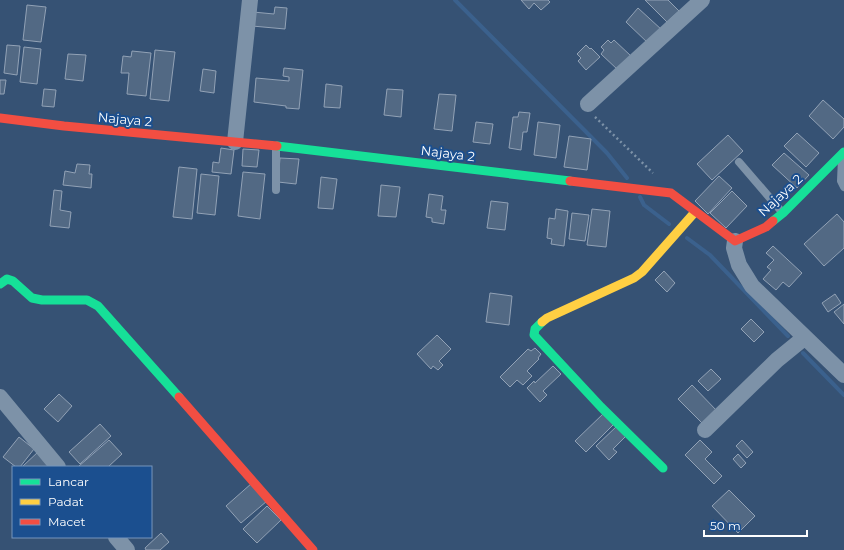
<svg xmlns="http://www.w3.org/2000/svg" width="844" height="550" font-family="Montserrat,sans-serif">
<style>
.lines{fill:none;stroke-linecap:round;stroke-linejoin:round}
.stream{stroke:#3b618d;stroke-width:4}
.building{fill:#526984;stroke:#92a2b6}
.path{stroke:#7d92a8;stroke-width:2.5;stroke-dasharray:2 3;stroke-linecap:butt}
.lane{stroke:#7d92a8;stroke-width:8}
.street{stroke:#7d92a8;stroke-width:16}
.fast{stroke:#16e098;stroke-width:9}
.slow{stroke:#ffcf43;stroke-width:9}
.jam{stroke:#f24e42;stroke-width:9}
.labels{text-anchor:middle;stroke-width:4;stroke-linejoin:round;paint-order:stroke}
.street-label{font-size:13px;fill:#fff;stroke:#1b4f8f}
</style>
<rect width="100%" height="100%" fill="#365274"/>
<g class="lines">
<!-- stream -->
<path class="stream" d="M455 0 607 153 627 178
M640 197 644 205 669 224
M687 238 710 255 788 336
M803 353 844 395"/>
</g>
<!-- building -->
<path class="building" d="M521 0H548L550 2 541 10 534 3 529 9Z
M645 0H668L679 11 667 22Z
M27 5 46 7 41 42 23 40Z
M275 7 287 8 285 29 252 26 253 12 274 14Z
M638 8 662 30 649 44 626 22Z
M608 40 611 43 614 40 631 56 618 70 601 54 604 50 601 47Z
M7 45 20 46 17 75 4 73Z
M586 45 590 49 591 48 600 57 586 70 578 61 581 58 577 54Z
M24 47 41 49 37 84 20 82Z
M155 50 175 52 169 101 150 99Z
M132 51 151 53 146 96 127 94 129 73H121L123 56 131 57Z
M68 54 86 55 83 81 65 79Z
M284 68 303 70 299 109 286 108V106L254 102 256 78 289 81V77L283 76Z
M203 69 216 71 214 93 200 91Z
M0 80H6L4 94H0Z
M326 84 342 86 340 108 324 107Z
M44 89 56 90 54 107 42 106Z
M387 89 403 90 401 117 384 115Z
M439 94 456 95 452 131 434 129Z
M823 100 844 119V127L833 139 809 116Z
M519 112 530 113 527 132H523L521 150 509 148 513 117H518Z
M476 122 493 124 490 144 473 142Z
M538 122 560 125 556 158 534 155Z
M797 133 819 153 806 167 784 146Z
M728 135 743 151 712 180 697 164Z
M569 136 591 139 587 170 564 167Z
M221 148 234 150 231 174 212 172 213 162 219 163Z
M243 149 259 150 257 167 242 166Z
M784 153 809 175 797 188 772 165Z
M280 158 299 159 296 184 278 182Z
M77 164 90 165 89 174H92L91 188 63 185 65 171 75 173Z
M179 167 197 169 192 219 173 217Z
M243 172 265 174 260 219 238 216Z
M201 174 219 176 215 215 197 213Z
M719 176 732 188 708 214 695 201Z
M321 177 337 179 333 209 318 208Z
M381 185 400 187 396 217 378 216Z
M54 190 62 191 60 210 71 212 69 228 50 226Z
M732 191 747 206 726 228 710 213Z
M429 194 443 196 441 210H446L444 224 432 222V218L426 217Z
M491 201 508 203 505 230 487 228Z
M556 209 568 211 564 246 551 244 552 239 547 238 549 218 555 219Z
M592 209 610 211 606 247 587 245Z
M572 213 589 215 585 241 569 239Z
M837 214 844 222V248L824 266 804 244Z
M773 246 802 273 789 287 783 282 776 290 763 279 771 270 767 267 774 260 766 253Z
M664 271 675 283 667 292 655 280Z
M490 293 512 296 509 325 486 322Z
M835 294 841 303 828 312 822 303Z
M844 304V324L834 312Z
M751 319 764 332 754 342 741 329Z
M437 335 451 349 439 361 443 365 438 370 433 366 431 369 417 354Z
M535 348 541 354 538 358 539 359 527 371 532 376 523 385 517 380 510 387 500 377 528 349 531 351Z
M553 366 561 374 543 391 547 395 540 402 527 388 534 381 535 383Z
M711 369 721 379 708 391 698 381Z
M692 385 717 411 703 424 678 399Z
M59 394 72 406 58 422 44 409Z
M605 412 615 423 586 452 575 441Z
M100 424 111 436 80 464 69 452Z
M617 426 626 436 613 449 617 452 609 460 596 446Z
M19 437 34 449 20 467H16L3 457Z
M109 440 122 454 108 467H80L79 466Z
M700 440 712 452 705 459 722 476 714 484 685 455Z
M742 440 753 452 747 458 736 446Z
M39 451 51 464 47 467H24L23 466Z
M738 454 746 463 741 468 733 459Z
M252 483 267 501 241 523 226 506Z
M729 490 755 516 738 533 712 506Z
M267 506 281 520 257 543 243 529Z
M161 533 169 542 160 550H146L145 548Z"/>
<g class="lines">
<!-- path -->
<path class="path" d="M595 117 653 173"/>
<!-- lane -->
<path class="lane" d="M276 146V190
M842 158 841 181 844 187
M739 162 782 212"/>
<!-- street -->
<path class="street" d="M588 104 702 0
M235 142 250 0
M735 241 734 248 739 265 752 286 844 375
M0 397 58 467
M705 430 777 360 804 338
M116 537 127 550"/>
<!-- fast -->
<path class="fast" d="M277 146 570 181
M773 221 783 213 844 152
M0 284 7 279 13 281 32 298 42 300H87L98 306 179 397
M542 322 535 329 534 335 601 407 663 468"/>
<!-- slow -->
<path class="slow" d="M542 322 547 318 634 278 642 272 695 212"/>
<!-- jam -->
<path class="jam" d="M0 118 64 126 277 146
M570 181 671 193 735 241 766 227 773 221
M179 397 313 550"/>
</g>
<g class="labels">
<!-- street labels -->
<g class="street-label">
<text transform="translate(125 119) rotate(5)" y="5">Najaya 2</text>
<text transform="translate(448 153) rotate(7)" y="5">Najaya 2</text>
<text transform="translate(780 195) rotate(-43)" y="5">Najaya 2</text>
</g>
</g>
<!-- legend -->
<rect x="12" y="466" width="140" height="72" fill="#1b4f8f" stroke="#7695bc"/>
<rect x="20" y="479" width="20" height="6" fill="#16e098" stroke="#7695bc"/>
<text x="48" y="486" font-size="12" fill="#ffffff">Lancar</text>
<rect x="20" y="499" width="20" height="6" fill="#ffcf43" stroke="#7695bc"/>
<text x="48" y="506" font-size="12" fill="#ffffff">Padat</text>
<rect x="20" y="519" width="20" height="6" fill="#f24e42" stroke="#7695bc"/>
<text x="48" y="526" font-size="12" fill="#ffffff">Macet</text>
<!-- scale -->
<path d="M704 530v6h103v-6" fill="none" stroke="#ffffff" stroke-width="2"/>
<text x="710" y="530" font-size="12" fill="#ffffff" stroke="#1b4f8f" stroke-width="3" paint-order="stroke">50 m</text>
</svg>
